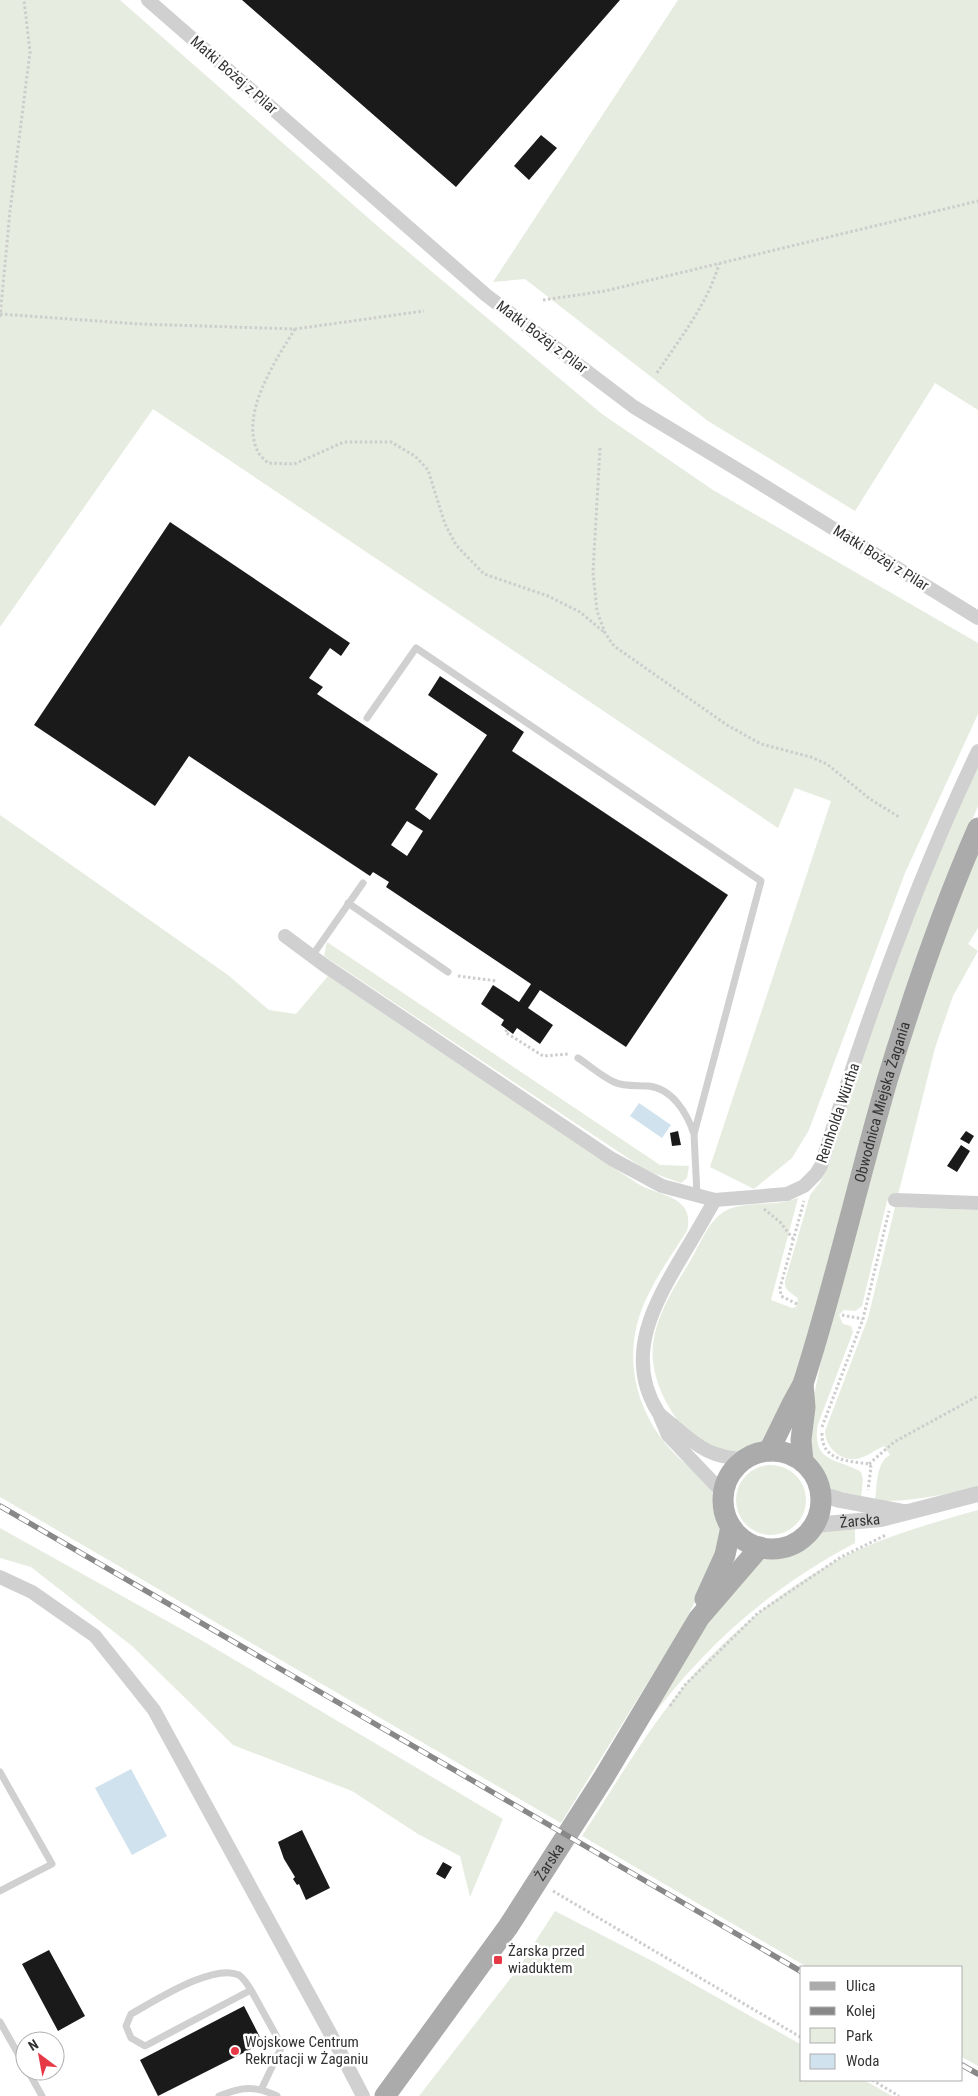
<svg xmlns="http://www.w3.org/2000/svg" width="978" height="2096" font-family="'Roboto Condensed',sans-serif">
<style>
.green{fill:#e6ecdf}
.water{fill:#cfe2ee}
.building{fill:#1a1a1a;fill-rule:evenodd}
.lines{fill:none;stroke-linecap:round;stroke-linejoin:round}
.path{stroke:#cdcdcd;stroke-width:3;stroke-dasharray:2.5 2.5;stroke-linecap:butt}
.service{stroke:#d0d0d0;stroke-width:7}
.minor{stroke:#d0d0d0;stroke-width:14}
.tertiary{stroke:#d0d0d0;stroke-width:16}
.primary{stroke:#ababab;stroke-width:21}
.rail-casing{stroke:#888;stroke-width:5.5}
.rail{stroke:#fff;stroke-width:4;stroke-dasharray:11;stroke-linecap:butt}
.poi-dot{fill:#e63946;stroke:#fff;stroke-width:2}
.labels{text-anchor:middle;stroke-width:5;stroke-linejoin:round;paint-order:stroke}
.street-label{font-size:15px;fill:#333;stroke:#fff}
.poi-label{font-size:15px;fill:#333;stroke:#fff;text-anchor:start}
</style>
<rect width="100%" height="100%" fill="#fff"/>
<!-- green -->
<path class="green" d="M0 0H120L382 230 602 414 713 490 978 643V714L905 873 809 1130 792 1158 754 1189 710 1167 831 801 795 788 778 828 153 409 0 627Z
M678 0H978V410L935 383 855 511 708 421 525 279 493 282Z
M978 762V806L963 841 795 1380 762 1444C703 1477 647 1397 653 1344 657 1312 676 1285 692 1258 701 1242 710 1218 727 1210 743 1202 766 1205 784 1202 789 1201 793 1199 798 1198L771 1300 792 1308 796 1307 798 1299C792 1292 784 1292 785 1281L810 1195 821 1181 830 1162 842 1114 926 880Z
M0 815 228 975 269 1010 296 1014 328 976 620 1172C627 1176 633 1181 640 1185 663 1197 695 1197 687 1231 674 1251 660 1271 649 1293 619 1350 633 1415 680 1459 690 1468 703 1475 710 1487 715 1496 721 1525 722 1535L705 1582 682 1627 561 1823 0 1497Z
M978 852V928L968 944 978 951 953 996 935 1048 898 1195 887 1201 862 1306 855 1311 844 1310 839 1315 843 1324 851 1326 853 1332 818 1424C811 1463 837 1458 861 1472L863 1479 861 1499 839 1493 830 1488 811 1461 808 1449 812 1404 824 1348 884 1127 926 987Z
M327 942 660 1165 689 1166 687 1178 681 1183 653 1173 640 1166 324 956Z
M895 1207 978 1210V1487C943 1495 911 1502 875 1501 877 1486 876 1462 890 1455L884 1446C875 1450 865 1458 856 1459 839 1461 825 1446 825 1431L868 1318Z
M736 1500a35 35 0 1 1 70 0a35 35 0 1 1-70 0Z
M978 1510V2066L962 2057V1967H807L582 1836C613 1788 643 1737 679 1692 718 1643 777 1593 832 1563 877 1538 929 1524 978 1510Z
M855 1526V1543C768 1589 700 1650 643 1729L710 1616 765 1556 781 1555 797 1550 818 1533Z
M0 1528 201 1640 503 1819 470 1897 460 1856 418 1834 352 1791 233 1745 132 1646 31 1567 0 1558Z
M555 1911 656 1963 802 2045V2080H864L892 2096H419L517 1970Z"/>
<!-- water -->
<path class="water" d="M639 1103 671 1125 662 1138 630 1116Z
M131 1769 167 1836 132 1855 95 1788Z"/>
<!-- building -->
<path class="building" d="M242 0H620L456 187Z
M541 135 557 148 529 180 514 166Z
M170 522 350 643 341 656 330 648 309 678 323 687 317 694 438 774 415 809 430 820 487 735 428 695 440 676 524 732 512 751 728 895 626 1047 540 990 528 1008 553 1025 540 1044 517 1028 513 1034 501 1025 504 1020 481 1004 493 985 519 1002 531 984 386 887 389 882 373 872 370 876 189 756 155 806 34 725ZM407 821 423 831 407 856 391 845Z
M678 1131 681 1145 672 1146 670 1133Z
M966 1131 974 1136 969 1144 960 1139Z
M961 1145 970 1151 957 1172 947 1166Z
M302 1830 330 1888 306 1900 299 1884 297 1885 293 1879 295 1877 284 1859 278 1842Z
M443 1862 452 1867 445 1879 436 1874Z
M49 1950 85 2016 58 2031 22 1964Z
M244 2006 263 2043 158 2096 140 2060Z"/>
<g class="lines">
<!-- path -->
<path class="path" d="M543 300 605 291 978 201
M0 314 139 324 295 329 424 311
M0 317 10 211 30 52 24 0
M295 329C276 360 239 414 258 452 260 456 265 460 268 463L294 464 344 442H391L415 456 428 470 445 524 456 545 484 574 548 596 580 612 605 633
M657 373C680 338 707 305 719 264
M600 448 593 572 597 611 605 633 614 646 727 725 761 744 811 757 827 764 870 799 899 817
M458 976 497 981
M507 1030 505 1032 543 1056 569 1054
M764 1209 780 1222 793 1239
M797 1304 781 1296 780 1288 804 1201
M842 1315 863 1319
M822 1427 863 1319 889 1211
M822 1433C821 1461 849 1461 869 1464L871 1467 868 1490
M869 1464 894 1442 978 1396
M670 1706 685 1685 758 1613 841 1557 886 1535
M553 1891 802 2038
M872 2080 899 2096"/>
<!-- service -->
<path class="service" d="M367 718 416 648 761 881 694 1134 697 1195
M348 903 448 972
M312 956 363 883
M578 1058C589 1065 601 1076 614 1082 625 1087 637 1085 648 1086 672 1088 687 1113 694 1134
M0 1772 52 1864 0 1891
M251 1990C248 1985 243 1978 239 1975 213 1963 155 2001 131 2014L126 2026 131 2038 145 2046 251 1990 282 2046 261 2090
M0 2022 25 2066
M28 2071 42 2096
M219 2096C242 2087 254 2085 277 2096"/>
<!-- minor -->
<path class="minor" d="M148 0 486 295 634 407 745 474 978 618
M285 936 324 965 612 1159 662 1186 715 1200 787 1194 804 1186 816 1174 821 1166C864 1026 915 883 978 751
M715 1200C705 1217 695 1235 684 1253 655 1302 623 1356 658 1412 662 1418 670 1422 675 1427 699 1448 713 1458 745 1459
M895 1200 978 1203
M660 1416 668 1435 724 1494
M0 1577 32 1592 95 1636 154 1710 336 2044 363 2096"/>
<!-- tertiary -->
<g class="tertiary">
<path d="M821 1494 840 1500 904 1512"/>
<path id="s1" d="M814 1525 881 1519 978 1494"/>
</g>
<!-- primary -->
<g class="primary">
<path id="s2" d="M769 1451 792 1404 803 1384C835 1284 858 1181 887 1081 913 995 942 910 978 828"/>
<circle cx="772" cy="1500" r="49"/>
<path d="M803 1462 801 1440 805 1407 803 1384"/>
<path d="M705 1599 725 1555 731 1527"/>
<path id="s3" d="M385 2096 508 1927 604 1777 699 1618 760 1547"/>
</g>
<defs>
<path id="rail" d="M0 1506 802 1972
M962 2065 978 2074"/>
</defs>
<!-- rail casing -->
<use href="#rail" class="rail-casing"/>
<!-- rail -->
<use href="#rail" class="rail"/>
</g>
<!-- markers -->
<g class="poi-dot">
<rect x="493" y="1955" width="10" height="10" rx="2.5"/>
<circle cx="235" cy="2051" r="5"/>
</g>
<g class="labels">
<!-- street labels -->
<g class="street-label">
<text transform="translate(234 75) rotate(41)" y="5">Matki Bożej z Pilar</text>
<text transform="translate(542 337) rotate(37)" y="5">Matki Bożej z Pilar</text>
<text transform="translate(881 558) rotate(32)" y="5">Matki Bożej z Pilar</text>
<text dy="5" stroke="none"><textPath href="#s2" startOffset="368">Obwodnica Miejska Żagania</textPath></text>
<text transform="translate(838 1113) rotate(-71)" y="5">Reinholda Würtha</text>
<text dy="5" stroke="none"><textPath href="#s1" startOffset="46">Żarska</textPath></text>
<text dy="5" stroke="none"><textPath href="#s3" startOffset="286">Żarska</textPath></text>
</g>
<!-- poi labels -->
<g class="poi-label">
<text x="508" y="1956">Żarska przed<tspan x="508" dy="17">wiaduktem</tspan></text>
<text x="245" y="2047">Wojskowe Centrum<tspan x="245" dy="17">Rekrutacji w Żaganiu</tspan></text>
</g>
</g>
<!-- legend -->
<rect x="800" y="1966" width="162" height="115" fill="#ffffff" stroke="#adadad"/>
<rect x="810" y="1982" width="25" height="8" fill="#ababab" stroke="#adadad"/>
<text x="846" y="1991" font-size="15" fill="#333333">Ulica</text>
<rect x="810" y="2007" width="25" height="8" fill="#888888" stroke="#adadad"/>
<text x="846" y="2016" font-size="15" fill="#333333">Kolej</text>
<rect x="810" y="2028" width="25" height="15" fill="#e6ecdf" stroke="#adadad"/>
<text x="846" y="2041" font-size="15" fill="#333333">Park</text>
<rect x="810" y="2054" width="25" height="15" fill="#cfe2ee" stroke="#adadad"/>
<text x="846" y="2066" font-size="15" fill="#333333">Woda</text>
<!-- north arrow -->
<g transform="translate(40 2056) rotate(328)"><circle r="24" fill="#ffffff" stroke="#adadad"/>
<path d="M0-4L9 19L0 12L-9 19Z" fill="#e63946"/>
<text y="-8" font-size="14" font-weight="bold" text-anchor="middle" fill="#333333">N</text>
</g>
</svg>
